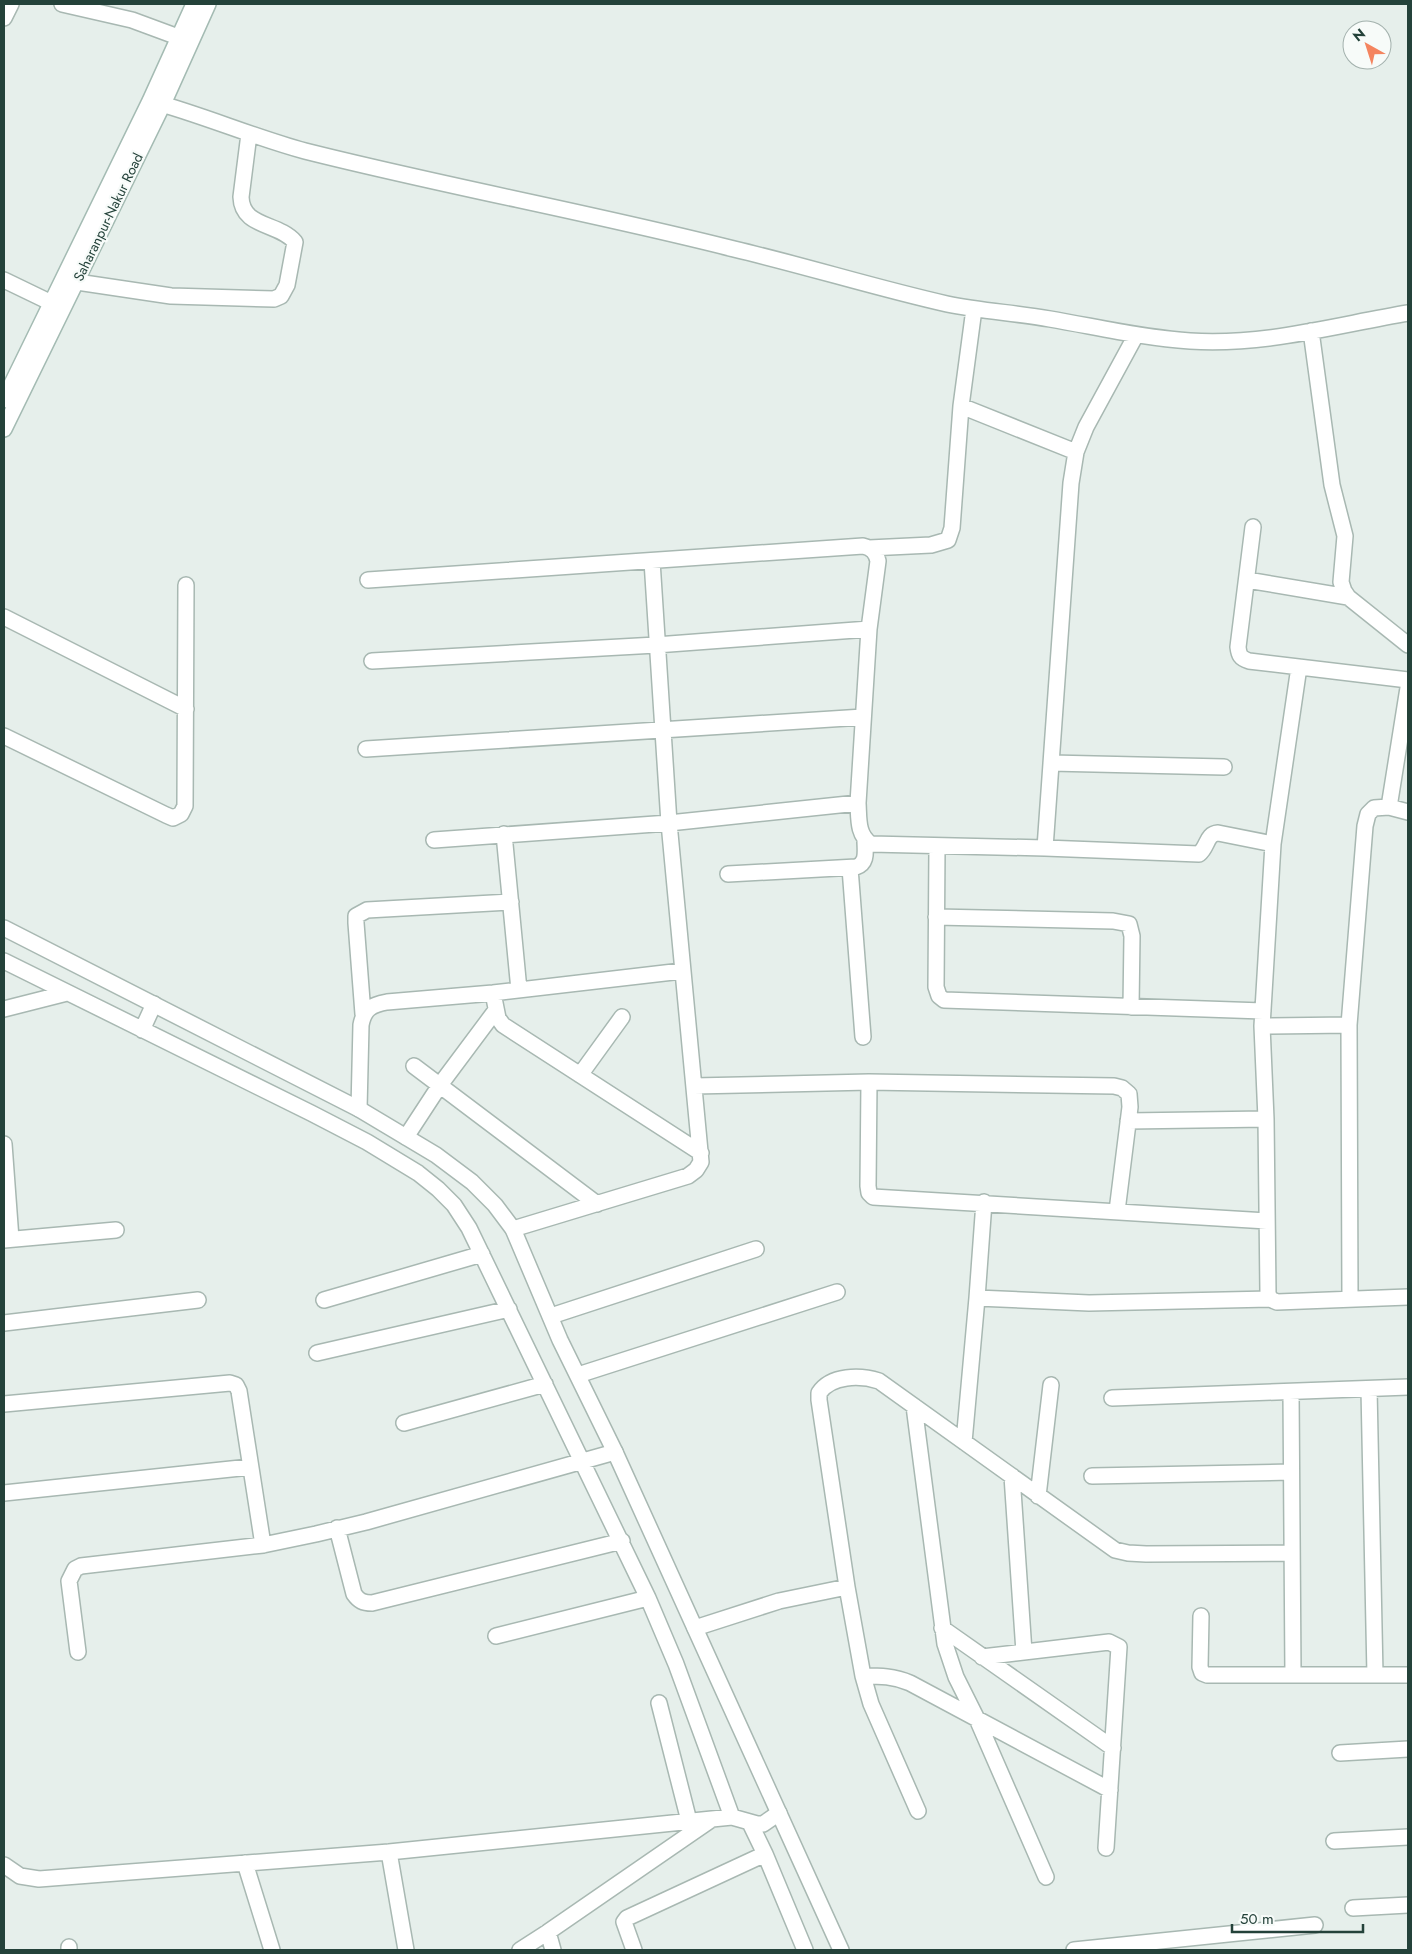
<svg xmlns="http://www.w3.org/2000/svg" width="1412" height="1954" font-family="Jost,sans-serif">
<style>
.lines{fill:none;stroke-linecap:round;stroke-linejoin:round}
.minor-casing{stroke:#a8b8b2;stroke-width:18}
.tertiary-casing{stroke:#a8b8b2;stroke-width:18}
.secondary-casing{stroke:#a4bbb3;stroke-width:18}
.minor{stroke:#fff;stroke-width:15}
.tertiary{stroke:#fff;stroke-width:15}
.secondary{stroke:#fff;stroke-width:15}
.labels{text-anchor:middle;stroke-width:4.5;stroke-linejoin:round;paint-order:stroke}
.street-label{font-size:14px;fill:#24423a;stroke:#f7fbf9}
</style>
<rect width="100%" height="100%" fill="#e6efeb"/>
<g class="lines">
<defs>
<path id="minor" d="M62 4 132 20 178 37
M4 18 11 4
M151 101C203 115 253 137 305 151 448 187 592 213 734 249 806 266 876 288 947 304 981 311 1016 313 1050 319 1097 327 1143 338 1190 341 1264 346 1336 325 1408 313
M4 280 62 308
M77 282 171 296 274 299 281 296 287 285 295 242C278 222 242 228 241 197L249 134
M974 309 961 406 1076 452
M1311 331 1332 485 1345 536 1341 582 1344 591 1348 597 1408 645
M1253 527 1238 647C1239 655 1240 658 1249 661L1408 680
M869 548 931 545 948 540 952 528 961 406
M368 580 863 546C872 548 876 552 878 561L869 629 858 803
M1247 580 1348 597
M4 617 186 709
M372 661 656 645 869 629
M1299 667 1273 844 1262 1026 1266 1119 1268 1293 1270 1299 1277 1302 1408 1297
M4 736 166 815 173 818 181 814 185 806 186 585
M366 749 863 717
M1051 763 1224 767
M1389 807 1408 688
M504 834 519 990
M434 840 669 823 652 561
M937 847 936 987 939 996 944 1000 1263 1011
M1045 848 1199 854C1208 847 1206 834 1218 833L1273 844
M850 868 863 1037
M728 874 856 867C868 863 865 851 865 840
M936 917 1113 921 1129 924 1132 936 1131 1007
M4 961 311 1113 367 1142 418 1173 438 1189 454 1205 469 1228 648 1598 676 1664 732 1817
M493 993 498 1018 503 1025 701 1153
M4 1009 67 993
M363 1014 356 923V916L367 910 511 902
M1262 1026 1349 1025
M142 1030 154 1004
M414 1066 597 1204
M580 1075 622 1017
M869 1082 868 1186 869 1193 873 1197 1267 1221
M694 1086 869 1082 1114 1086 1122 1088 1129 1094 1130 1107 1117 1211
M359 1109 361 1025C364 1009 371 1005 387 1002L493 993 682 971
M1128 1121 1266 1119
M406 1137 440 1085 496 1010
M4 1144 11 1239
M513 1229 688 1176 696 1170 701 1162 669 823 858 803C859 818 857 835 871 844L1045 848 1071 483 1076 452 1086 427 1136 335
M4 1240 116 1230
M977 1298 1089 1303 1270 1299
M1350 1298 1349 1025 1365 826 1368 814 1374 808 1389 807 1408 812
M324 1300 482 1254
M551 1316 756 1249
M4 1323 198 1300
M317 1353 509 1309
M578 1375 837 1292
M1369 1389 1375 1675
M1291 1392 1293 1675
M1112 1398 1408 1387
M4 1404 230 1383 236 1385 239 1391 263 1545
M914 1406 945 1644 956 1677 977 1719 1046 1877
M404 1423 545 1384
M964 1442 977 1298 984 1202
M1012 1476 1024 1652
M1092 1476 1291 1472
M4 1493 250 1467
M1038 1496 1051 1385
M337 1528 354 1594C359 1601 363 1603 372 1603L622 1541
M1201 1616 1200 1667 1202 1673 1207 1675H1408
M695 1628 779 1601 847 1587
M942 1628 1113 1748
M496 1636 648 1598
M78 1652 69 1581 75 1569 81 1566 263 1545 316 1534 366 1522 615 1452
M982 1657 1109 1642 1119 1647 1106 1848
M863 1676C880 1676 894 1676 910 1683L1110 1790
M659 1703 689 1821
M1340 1753 1408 1749
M918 1811 871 1704 863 1676 847 1587 819 1400V1393C831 1375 860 1375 879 1381L1115 1550 1128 1553 1146 1554 1292 1553
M750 1823 765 1854 805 1950
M1334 1841 1408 1837
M389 1852 406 1950
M245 1863 272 1950
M4 1865 20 1876 39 1879 389 1852 712 1819
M1353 1908 1408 1905
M548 1932 553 1950
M69 1947V1950
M520 1950 548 1932 712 1819 732 1817 757 1824H763L779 1813
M634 1950 624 1922 627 1918 765 1854
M1074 1950 1315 1925"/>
<path id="tertiary" d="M4 928 359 1109 436 1155 472 1182 495 1205 513 1229 560 1340 615 1452 841 1950"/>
<path id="secondary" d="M4 400 150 101 194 4
M4 429 163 104 208 4"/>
</defs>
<!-- minor casing -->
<use href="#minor" class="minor-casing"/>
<!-- tertiary casing -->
<use href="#tertiary" class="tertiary-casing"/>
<!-- secondary casing -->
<use href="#secondary" class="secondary-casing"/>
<!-- minor -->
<use href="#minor" class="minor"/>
<!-- tertiary -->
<use href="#tertiary" class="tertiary"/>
<!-- secondary -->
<use href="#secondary" class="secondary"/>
</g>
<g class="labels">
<!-- street labels -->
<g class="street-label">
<text transform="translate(108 217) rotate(-64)" y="5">Saharanpur-Nakur Road</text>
</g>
</g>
<!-- border -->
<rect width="1412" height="1954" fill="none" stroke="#24423a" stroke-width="10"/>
<!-- north arrow -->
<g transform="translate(1367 45) rotate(321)"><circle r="24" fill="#f7fbf9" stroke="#a3b1ad"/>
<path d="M0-4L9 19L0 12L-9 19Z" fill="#f4845f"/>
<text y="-8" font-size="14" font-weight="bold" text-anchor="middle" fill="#24423a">N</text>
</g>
<!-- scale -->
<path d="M1232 1924v8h131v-8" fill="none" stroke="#24423a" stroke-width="2.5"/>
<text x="1240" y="1924" font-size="15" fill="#24423a" stroke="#f7fbf9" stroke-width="4" paint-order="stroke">50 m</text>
</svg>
